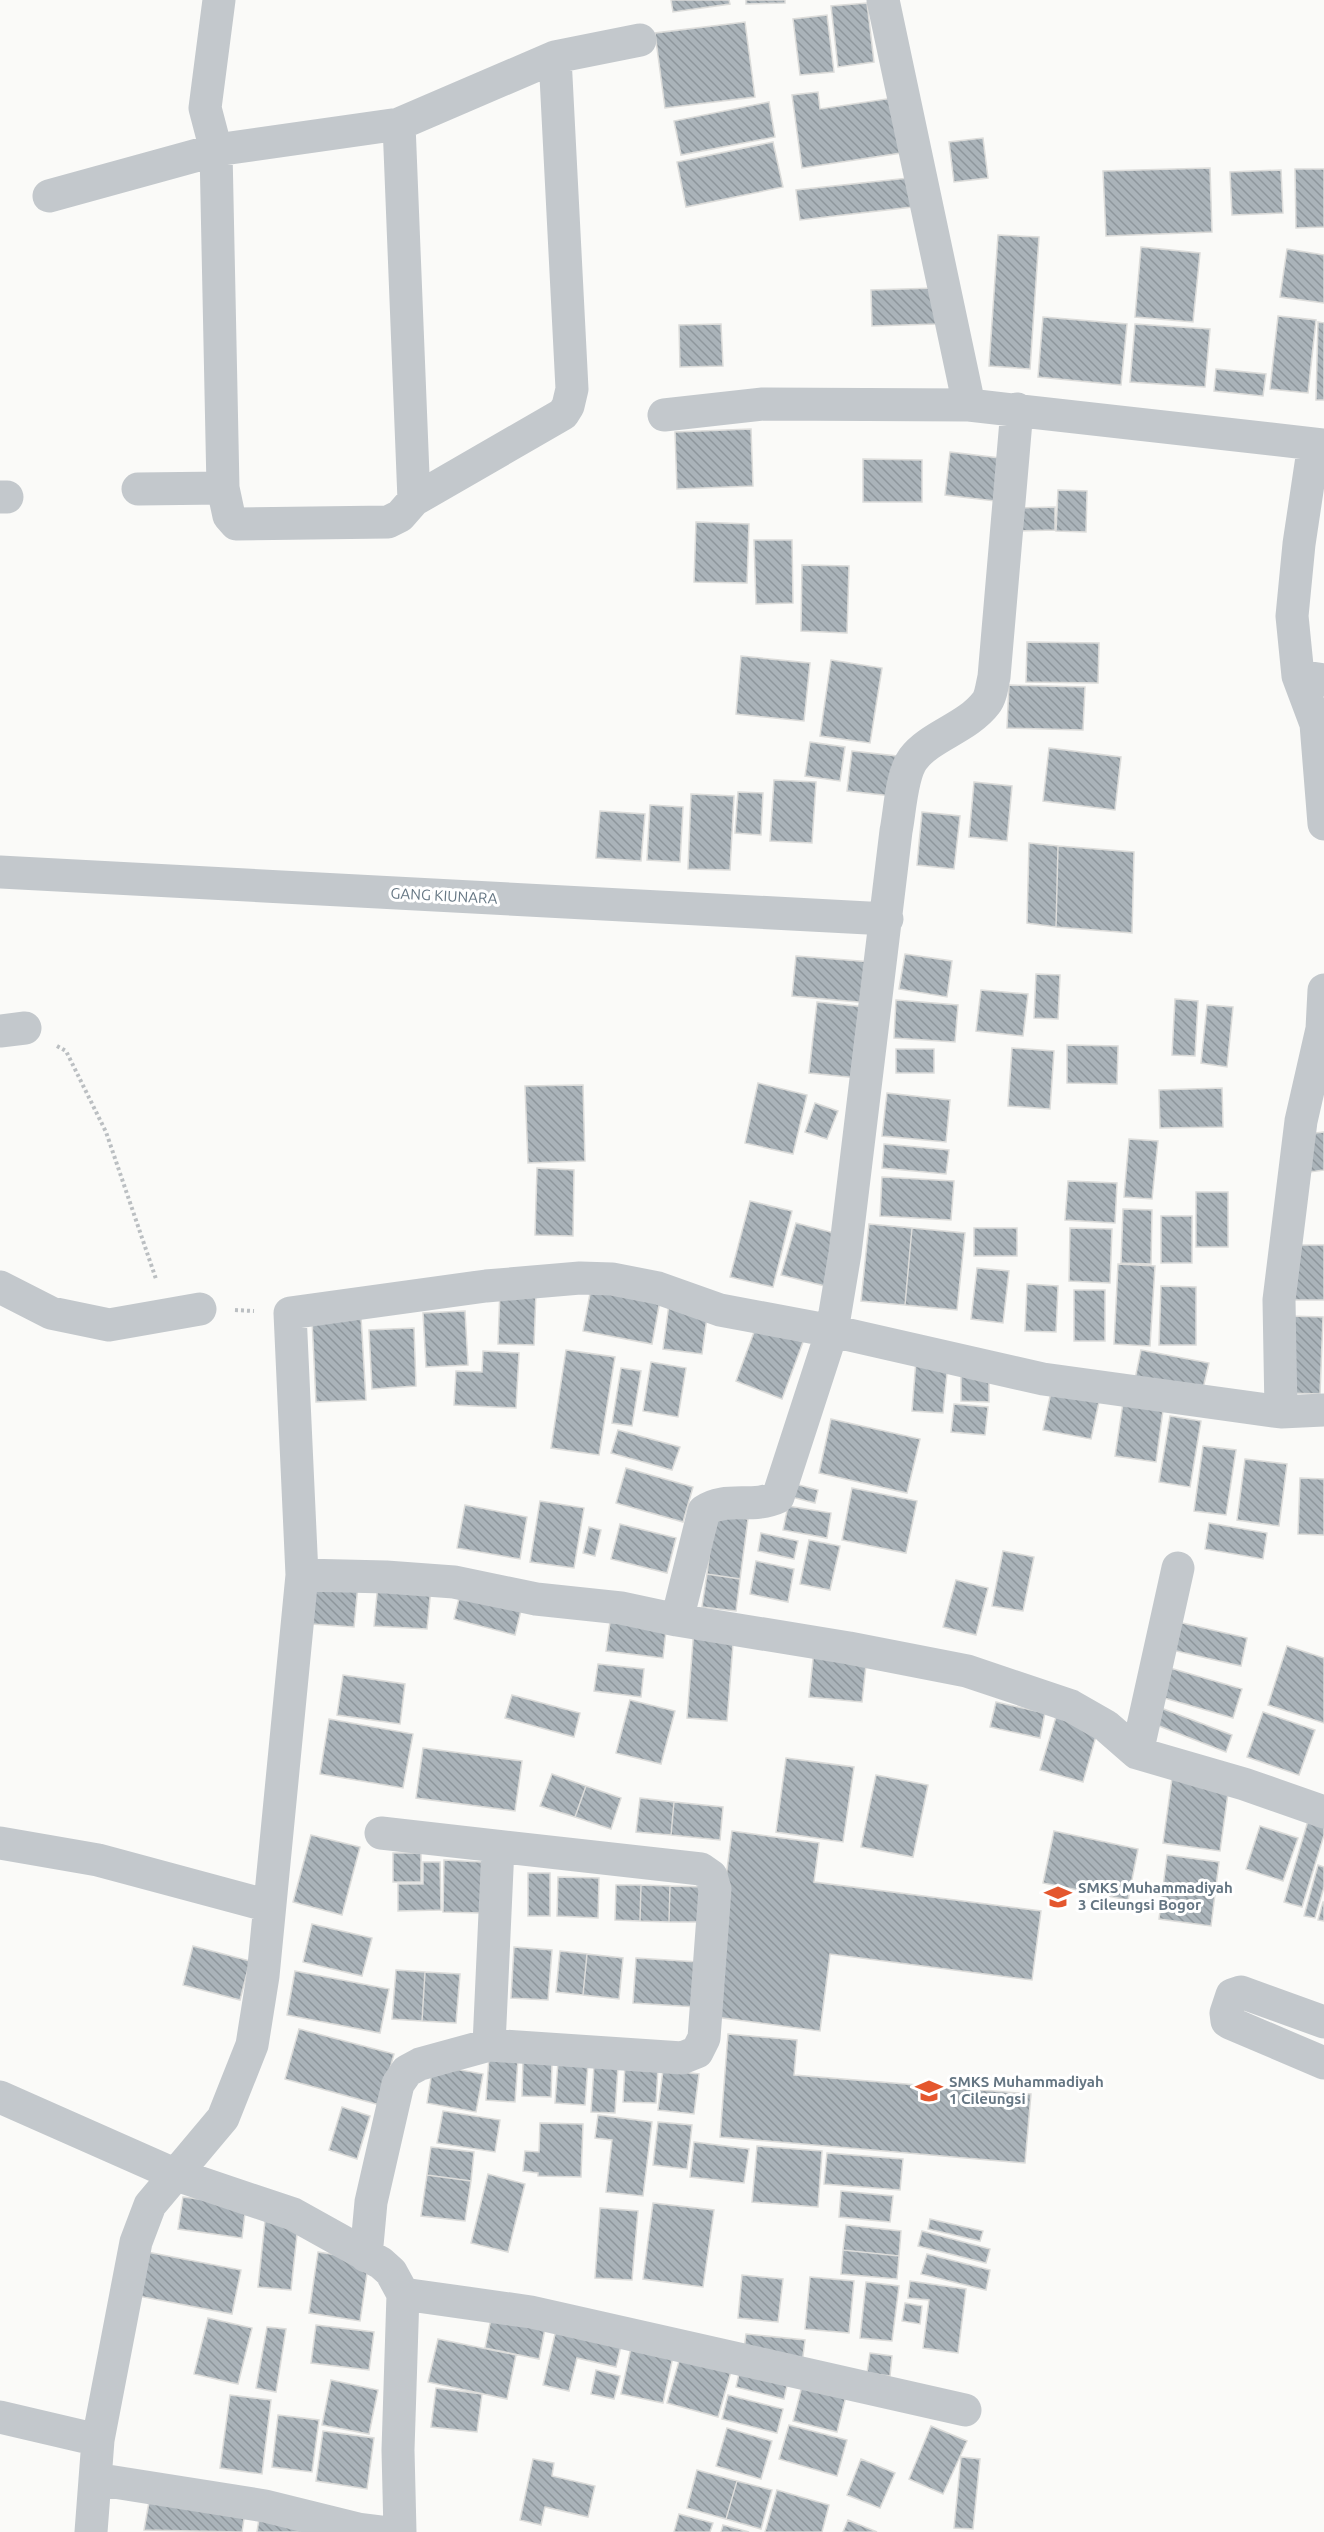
<svg xmlns="http://www.w3.org/2000/svg" width="1324" height="2532" font-family="Ubuntu,sans-serif">
<style>
.building{fill:url(#building-back-hatch);stroke:#dcdcda;stroke-width:1.5}
.lines{fill:none;stroke-linecap:round;stroke-linejoin:round}
.path{stroke:#bbbfc2;stroke-width:4;stroke-dasharray:3 3;stroke-linecap:butt}
.minor{stroke:#c3c8cc;stroke-width:33}
.labels{text-anchor:middle;stroke-width:6;stroke-linejoin:round;paint-order:stroke}
.street-label{font-size:15px;fill:#657683;stroke:#fff}
.poi-label{font-size:15px;font-weight:bold;fill:#657683;stroke:#fff;text-anchor:start}
</style>
<defs>
<pattern id="building-back-hatch" width="6" height="6" patternUnits="userSpaceOnUse" patternTransform="scale(1.5)"><rect width="6" height="6" fill="#aab3b9"/><path d="M-1 5l2 2M0 0l6 6M5-1l2 2" fill="none" stroke="#8e969c"/></pattern>
</defs>
<rect width="100%" height="100%" fill="#fafaf8"/>
<!-- building -->
<path class="building" d="M671 0H729L730 4 673 12Z
M746 0H785V3L746 4Z
M867 3 874 62 838 67 831 6Z
M827 15 834 72 800 75 793 19Z
M745 22 755 97 665 108 655 33Z
M818 92 820 109 893 98 901 153 802 168 792 95Z
M769 102 775 137 681 155 674 121Z
M983 138 988 178 954 182 949 142Z
M773 142 783 187 686 207 677 162Z
M1210 168 1212 232 1106 236 1103 171Z
M1295 169H1324V227L1296 228Z
M1281 170 1283 213 1232 215 1230 172Z
M918 177 921 206 800 220 796 190Z
M998 235 1039 237 1030 369 989 366Z
M1141 247 1200 253 1193 322 1135 317Z
M1287 249 1324 255V303L1280 297Z
M936 288V324L872 326 871 290Z
M1278 316 1316 320 1308 393 1270 389Z
M1043 317 1127 324 1121 385 1038 377Z
M1318 322 1324 323V400H1316Z
M721 324 723 366 680 367 679 325Z
M1135 324 1210 329 1205 387 1130 382Z
M1216 369 1266 374 1263 396 1214 391Z
M751 429 753 486 677 489 675 432Z
M950 452 1000 458 995 501 945 495Z
M863 459 922 460V502H863Z
M1058 490 1087 491 1086 532 1056 531Z
M1055 507V530L1014 531 1013 508Z
M696 522 749 524 747 583 694 582Z
M754 540H792L793 603 756 604Z
M802 565 849 566 847 633 801 631Z
M1027 642 1099 643 1098 683 1026 682Z
M741 656 810 663 804 721 736 714Z
M831 660 882 668 870 743 820 736Z
M1009 685 1085 687 1083 730 1007 728Z
M810 742 845 747 840 781 805 776Z
M1049 748 1121 757 1115 810 1043 801Z
M852 751 897 756 892 796 847 791Z
M774 780 816 782 812 843 770 841Z
M974 782 1012 786 1007 841 969 837Z
M738 792 763 793 761 835 735 833Z
M691 794 734 796 730 870 688 869Z
M650 805 683 807 680 862 647 860Z
M600 811 645 814 641 861 596 858Z
M922 812 960 816 954 869 917 865Z
M1029 843 1058 846 1056 927 1027 923Z
M1058 846 1134 852 1132 933 1056 927Z
M905 954 952 961 947 997 899 989Z
M796 956 872 962 869 1003 792 996Z
M1036 974 1060 975 1058 1019 1034 1018Z
M981 990 1028 994 1023 1036 976 1031Z
M1175 999 1198 1001 1195 1056 1172 1055Z
M896 1000 958 1005 955 1042 894 1038Z
M817 1002 866 1007 858 1078 809 1073Z
M1207 1005 1233 1007 1227 1067 1201 1063Z
M1067 1045 1118 1046 1117 1084 1067 1083Z
M1012 1048 1054 1051 1050 1109 1008 1106Z
M896 1049H934V1073H896Z
M758 1083 807 1095 793 1154 745 1143Z
M583 1085 585 1161 528 1163 525 1086Z
M1222 1088 1223 1127 1160 1128 1159 1090Z
M887 1093 950 1100 946 1142 882 1136Z
M815 1103 838 1111 827 1139 805 1132Z
M1324 1132V1170L1310 1172 1306 1134Z
M1129 1139 1158 1141 1152 1199 1124 1197Z
M884 1144 949 1150 946 1174 882 1168Z
M537 1168 574 1170 573 1236 535 1235Z
M882 1177 954 1181 951 1220 880 1216Z
M1068 1181 1117 1183 1115 1223 1065 1220Z
M1196 1192H1228V1247H1196Z
M750 1201 792 1211 773 1287 730 1277Z
M1123 1209 1152 1210 1151 1264 1121 1263Z
M1161 1216H1192V1263H1161Z
M796 1223 842 1235 829 1287 781 1275Z
M869 1224 912 1228 905 1305 861 1301Z
M912 1228 965 1233 957 1310 905 1305Z
M974 1228H1017V1256H974Z
M1070 1228 1112 1229 1110 1283 1069 1281Z
M1287 1245H1324V1300H1287Z
M1118 1264 1155 1266 1150 1346 1114 1344Z
M977 1268 1009 1271 1003 1323 971 1319Z
M592 1283 661 1295 652 1344 583 1331Z
M1027 1284 1058 1286 1056 1332 1025 1331Z
M1161 1286 1196 1287V1345H1159Z
M500 1290 536 1291 534 1345 498 1344Z
M1074 1290H1105V1341H1074Z
M669 1304 708 1310 702 1354 663 1349Z
M465 1311 468 1365 426 1367 423 1313Z
M1288 1316 1323 1317 1320 1394 1285 1393Z
M361 1317 366 1400 316 1402 312 1319Z
M757 1324 803 1342 782 1399 736 1381Z
M414 1328 416 1386 372 1389 369 1330Z
M566 1350 615 1357 599 1455 551 1448Z
M1141 1350 1209 1363 1201 1397 1134 1384Z
M483 1351 519 1353 516 1408 454 1405 456 1371 482 1372Z
M916 1360 948 1363 943 1413 912 1411Z
M651 1362 686 1368 678 1417 643 1411Z
M621 1368 641 1371 632 1426 612 1423Z
M961 1368H989V1402L961 1401Z
M1052 1387 1100 1397 1091 1439 1043 1430Z
M1123 1403 1163 1410 1156 1462 1115 1456Z
M954 1404 988 1407 985 1435 951 1432Z
M1170 1416 1201 1421 1190 1487 1159 1482Z
M831 1419 920 1439 907 1493 819 1473Z
M618 1430 680 1447 672 1470 611 1453Z
M1203 1446 1236 1450 1226 1515 1194 1511Z
M1245 1459 1287 1464 1279 1526 1237 1520Z
M626 1468 693 1487 683 1522 616 1503Z
M1300 1478 1324 1479V1535L1298 1534Z
M791 1483 818 1490 815 1503 788 1496Z
M852 1488 917 1501 906 1553 842 1540Z
M540 1501 584 1508 574 1568 530 1562Z
M465 1505 527 1517 520 1559 457 1548Z
M788 1506 831 1513 827 1538 783 1530Z
M714 1514 748 1519 740 1579 707 1574Z
M1209 1523 1267 1533 1263 1559 1205 1549Z
M620 1524 676 1538 667 1573 611 1559Z
M589 1527 601 1530 595 1556 583 1553Z
M761 1533 798 1541 794 1559 758 1551Z
M809 1540 840 1546 830 1590 800 1584Z
M1003 1551 1034 1557 1023 1611 992 1606Z
M756 1561 794 1569 788 1602 750 1594Z
M707 1574 740 1579 736 1611 702 1607Z
M956 1580 988 1588 976 1635 943 1627Z
M315 1582 358 1585 354 1627 312 1624Z
M378 1583 431 1588 427 1629 374 1626Z
M462 1586 523 1602 515 1635 454 1619Z
M611 1615 667 1622 663 1658 606 1651Z
M1178 1622 1247 1638 1241 1666 1172 1650Z
M694 1628 734 1631 727 1721 687 1718Z
M1287 1646 1324 1658V1723L1268 1705Z
M814 1650 867 1656 862 1702 809 1697Z
M598 1664 644 1669 641 1697 594 1691Z
M1170 1668 1242 1689 1233 1718 1161 1697Z
M343 1675 405 1684 400 1724 337 1715Z
M512 1695 580 1713 574 1737 505 1718Z
M630 1700 675 1711 661 1764 616 1753Z
M996 1702 1045 1713 1040 1738 990 1727Z
M1161 1708 1232 1735 1226 1752 1154 1724Z
M1263 1712 1315 1730 1299 1775 1247 1757Z
M1056 1717 1098 1729 1083 1782 1040 1770Z
M329 1719 413 1734 403 1788 320 1774Z
M423 1748 522 1761 515 1811 416 1798Z
M786 1758 854 1767 843 1842 776 1832Z
M552 1774 586 1786 575 1817 540 1806Z
M876 1775 928 1785 913 1857 861 1847Z
M1172 1778 1229 1786 1220 1851 1163 1843Z
M586 1786 621 1798 611 1829 575 1817Z
M640 1798 674 1802 671 1835 636 1832Z
M674 1802 723 1807 720 1840 671 1835Z
M1310 1814 1324 1818V1835L1302 1907 1284 1902Z
M1260 1826 1298 1838 1283 1881 1246 1869Z
M732 1831 819 1843 814 1882 1041 1911 1032 1980 830 1954 820 2031 708 2016Z
M1054 1831 1138 1849 1128 1900 1043 1883Z
M311 1835 360 1847 342 1915 293 1902Z
M393 1853H421V1882H393Z
M1167 1855 1219 1862 1211 1926 1159 1919Z
M444 1860 482 1862 481 1913 443 1912Z
M423 1862H440L441 1910 398 1911V1884H423Z
M1318 1865 1324 1867V1887L1315 1918 1304 1916Z
M528 1873H550V1916H528Z
M558 1877 599 1878 598 1918 557 1916Z
M616 1885H641L640 1921 615 1920Z
M641 1885 670 1886 669 1922 640 1921Z
M670 1886 706 1887 705 1922H669Z
M1323 1902H1324V1921L1318 1920Z
M312 1924 372 1938 362 1976 303 1962Z
M193 1946 250 1961 240 2000 183 1985Z
M514 1947 552 1950 548 2000 511 1998Z
M560 1951 587 1954 583 1995 556 1992Z
M587 1954 623 1958 619 1999 583 1995Z
M636 1958 699 1962 696 2007 633 2003Z
M396 1970 425 1972 422 2021 392 2019Z
M295 1971 389 1989 380 2033 287 2015Z
M425 1972 460 1974 456 2023 422 2021Z
M299 2029 394 2054 380 2105 285 2079Z
M728 2034 797 2040 794 2075 1031 2094 1025 2163 720 2137Z
M489 2057 518 2059 515 2102 486 2100Z
M523 2061 552 2062 551 2097 522 2096Z
M558 2062 588 2063 585 2105 555 2103Z
M433 2065 483 2074 476 2112 427 2103Z
M625 2065 658 2067 656 2103 623 2102Z
M594 2066 618 2067 615 2113 591 2112Z
M663 2070 699 2074 694 2114 658 2110Z
M342 2107 370 2116 357 2159 329 2150Z
M443 2111 500 2120 495 2152 437 2143Z
M598 2115 652 2122 643 2196 606 2192 612 2140 595 2138Z
M658 2122 692 2125 687 2169 653 2165Z
M540 2123 583 2124 581 2177 538 2176V2173L523 2171 525 2151 539 2152Z
M694 2142 749 2149 744 2183 690 2177Z
M757 2146 822 2151 818 2207 752 2202Z
M431 2147 474 2152 471 2181 427 2175Z
M827 2153 903 2159 900 2190 824 2184Z
M488 2174 525 2184 508 2252 471 2243Z
M427 2175 471 2181 465 2221 421 2216Z
M841 2191 893 2196 890 2222 839 2217Z
M183 2197 246 2205 242 2238 178 2229Z
M653 2203 714 2210 703 2287 643 2279Z
M600 2208 638 2211 632 2280 595 2278Z
M930 2219 983 2231 980 2241 928 2229Z
M265 2221 298 2225 291 2290 258 2287Z
M846 2225 901 2231 899 2256 843 2250Z
M922 2231 990 2249 986 2263 918 2246Z
M843 2250 899 2256 897 2279 841 2274Z
M147 2252 241 2270 232 2314 138 2296Z
M318 2252 369 2260 360 2321 309 2313Z
M927 2254 990 2270 986 2290 921 2274Z
M742 2275 783 2279 778 2322 738 2318Z
M810 2277 854 2281 849 2333 805 2329Z
M910 2281 966 2289 958 2353 923 2348 929 2300 908 2298Z
M866 2282 899 2286 892 2341 860 2338Z
M905 2303 922 2306 920 2324 902 2321Z
M493 2309 547 2319 539 2359 485 2348Z
M208 2318 252 2328 238 2384 194 2374Z
M316 2325 374 2332 369 2370 311 2363Z
M267 2327 286 2329 276 2392 256 2388Z
M556 2330 621 2346 616 2367 577 2358 569 2391 543 2385Z
M746 2334 805 2340 802 2364 743 2358Z
M438 2339 516 2355 507 2399 428 2382Z
M632 2343 674 2352 663 2403 621 2394Z
M683 2347 734 2361 718 2417 667 2403Z
M870 2353 892 2356 890 2376 867 2373Z
M741 2365 789 2377 784 2399 736 2387Z
M596 2370 620 2376 614 2399 591 2394Z
M804 2378 848 2388 837 2432 793 2421Z
M331 2380 378 2390 369 2434 322 2425Z
M436 2388 482 2394 477 2432 431 2427Z
M230 2395 271 2400 262 2474 220 2468Z
M728 2395 783 2409 777 2433 722 2419Z
M278 2415 319 2420 312 2472 272 2467Z
M789 2425 847 2440 837 2476 779 2459Z
M931 2426 967 2441 943 2494 909 2479Z
M727 2428 772 2441 761 2479 716 2466Z
M323 2431 374 2438 367 2489 316 2481Z
M961 2457 980 2459 973 2529 954 2528Z
M533 2459 554 2463 552 2476 595 2486 588 2517 545 2507 541 2525 520 2520Z
M861 2459 895 2473 880 2508 847 2495Z
M697 2470 737 2481 726 2519 687 2508Z
M737 2481 772 2490 761 2529 726 2519Z
M777 2490 829 2505 822 2532H765Z
M150 2496 245 2512 242 2532 144 2530Z
M260 2512 303 2518 301 2532H257Z
M679 2514 713 2523 710 2532H674Z
M848 2520 877 2532H843Z
M723 2525 749 2532H721Z"/>
<g class="lines">
<!-- path -->
<path class="path" d="M57 1046 66 1051 106 1132 156 1279
M235 1310 254 1311"/>
<!-- minor -->
<path class="minor" d="M219 0 205 108 216 150 399 124 555 57 640 40
M883 0 969 405 1324 445
M399 124 414 500
M49 196 216 150 223 488 229 516 236 524 388 522 400 516 414 500 563 414 568 406 572 389 555 57
M664 415 763 404 969 405
M1314 444 1299 544 1292 616 1298 676 1324 680
M138 489 223 488
M0 497H7
M1298 676 1316 724 1324 824
M0 872 887 919
M0 1031 25 1028
M0 1287 51 1313 109 1325 200 1309
M1281 1412 1279 1300 1301 1121 1322 1029 1324 990
M302 1575 386 1577 454 1582 536 1599 621 1608 677 1620 849 1648 967 1671 1071 1706 1106 1726 1137 1753 1244 1784 1324 1812
M677 1620 704 1511C725 1496 753 1509 778 1497L832 1331 845 1253 896 831C900 812 901 775 913 759 930 736 967 728 986 703 991 697 992 685 994 677L1017 409
M1137 1753 1178 1568
M0 1843 98 1860 269 1906
M1324 2022 1241 1992 1232 1995 1226 2013 1227 2021 1230 2023 1324 2063
M489 2045 498 1847
M0 2097 174 2174 293 2214 381 2263 391 2272 403 2294 398 2450 400 2532
M366 2256 371 2202 398 2084 407 2071 420 2064 489 2045 682 2058 697 2052 704 2038 715 1889 711 1876 701 1869 381 1833
M403 2294 531 2312 965 2410
M0 2417 98 2440
M95 2479 265 2506 358 2529 382 2532
M91 2532 98 2440 136 2242 150 2205 223 2118 252 2045 263 1976 302 1575 290 1313 486 1286 580 1278 612 1279 658 1288 720 1310 832 1331 1043 1379 1281 1412 1324 1410"/>
</g>
<!-- icons -->
<defs>
<symbol id="school-bare" viewBox="-9 -9 18 18"><path d="M0-5L7-2L0 1L-7-2ZM-4 1L0 2.5L4 1V4Q0 6-4 4Z" fill="#e4572e" stroke="#fff" stroke-width="2.5" paint-order="stroke"/></symbol>
</defs>
<g fill-rule="evenodd">
<use href="#school-bare" x="1039" y="1878" width="38" height="38"/>
<use href="#school-bare" x="910" y="2072" width="38" height="38"/>
</g>
<g class="labels">
<!-- street labels -->
<g class="street-label">
<text transform="translate(444 896) rotate(3)" y="5">GANG KIUNARA</text>
</g>
<!-- poi labels -->
<g class="poi-label">
<text x="1078" y="1893">SMKS Muhammadiyah<tspan x="1078" dy="17">3 Cileungsi Bogor</tspan></text>
<text x="949" y="2087">SMKS Muhammadiyah<tspan x="949" dy="17">1 Cileungsi</tspan></text>
</g>
</g>
</svg>
